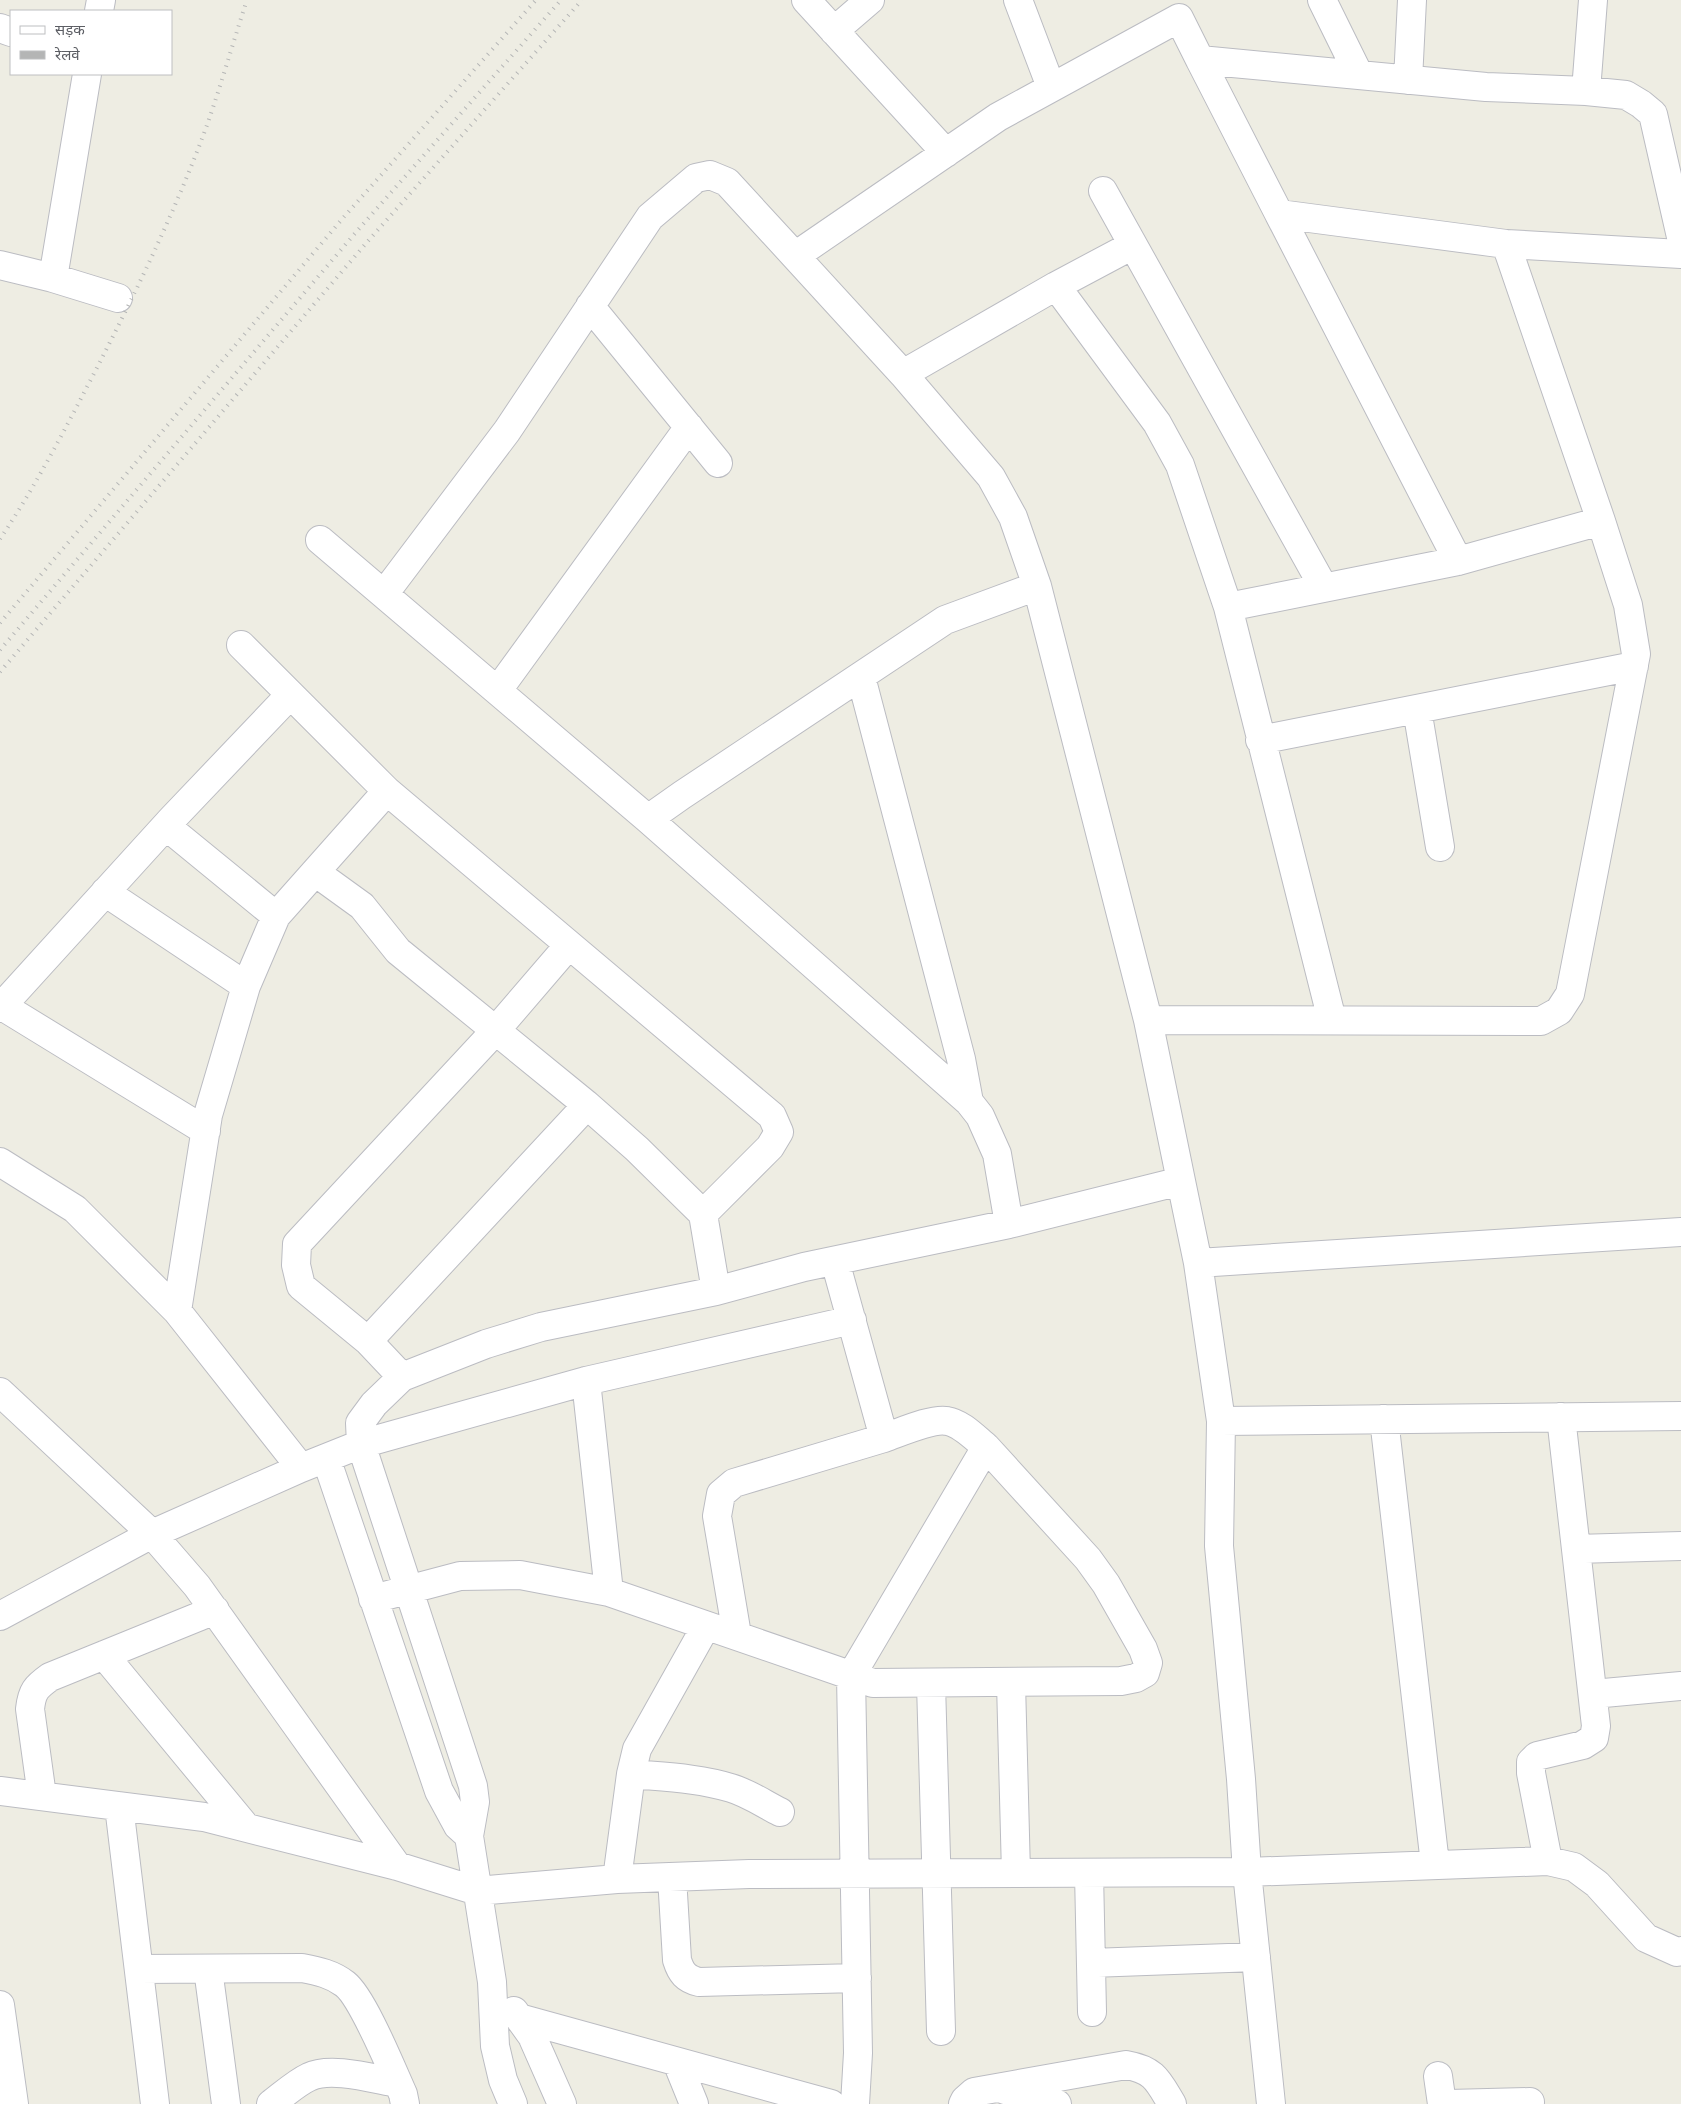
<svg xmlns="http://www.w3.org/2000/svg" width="1681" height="2104" font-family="'Sofia Sans Condensed','Noto Sans Devanagari',sans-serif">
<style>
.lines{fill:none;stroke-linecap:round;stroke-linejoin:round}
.minor-casing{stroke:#bbbcc2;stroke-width:30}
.minor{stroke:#fff;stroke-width:28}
.rail{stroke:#b4b5b5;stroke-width:4;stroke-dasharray:1 6;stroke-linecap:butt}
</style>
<rect width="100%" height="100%" fill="#eeede3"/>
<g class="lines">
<defs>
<path id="minor" d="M806 0 946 153
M1018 0 1051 87
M1322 0 1359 75
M99 11 101 0
M0 28 11 32
M834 31 870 0
M1200 60 1279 214 1506 244 1681 254
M1408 80 1412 0
M1586 91 1593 0
M1103 191 1324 588
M1279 214 1458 561
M0 265 53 278 118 298
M53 278 87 74
M1056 286 1157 423 1180 465 1228 607 1332 1020
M590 306 718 463
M903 374 1056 286 1133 245
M320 540 648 819 969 1102 980 1116 997 1154 1009 1224
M384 594 507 431 650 217 696 178 710 175 727 182 795 256
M1228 607 1458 561 1601 521
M241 645 387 791 772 1116 779 1132 770 1147 703 1214
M861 677 961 1059 969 1102
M498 690 689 427
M1417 709 1440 847
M1260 740 1634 666
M648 819 682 795 945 620 1037 586
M166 826 276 916
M315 872 362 906 398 951 587 1105 637 1149 703 1214 716 1291
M105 892 246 986
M2 1006 206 1131
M0 1008 171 820 290 695
M1148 1020 1541 1021 1559 1011 1570 994 1636 654 1628 605 1601 521 1506 244
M0 1162 75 1209 177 1311
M1181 1181 1198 1263 1221 1421 1219 1546 1241 1779 1247 1872 1271 2104
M835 1261 884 1438C899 1433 932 1418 947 1421 961 1423 975 1438 986 1447L851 1676 858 2053 855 2104
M1198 1263 1681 1232
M368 1341 587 1105
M402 1377 368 1341 301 1286 296 1265 297 1244 496 1030 569 945
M586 1381 609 1592
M0 1392 152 1534 197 1586 397 1866
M1384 1419 1435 1864
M1221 1421 1681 1416
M326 1458 439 1791 458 1826 469 1836
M301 1468 177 1311 208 1115 246 986 276 916 387 791
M1576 1549 1681 1546
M373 1599 460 1576 520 1575 609 1592 873 1683 1121 1681 1136 1678 1145 1673 1148 1663 1143 1649 1106 1584 1088 1559 986 1447
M0 1616 152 1534 301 1468 361 1444 586 1381 852 1320
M737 1635 717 1516 721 1494 734 1483 884 1438
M104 1655 246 1827
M1011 1683 1016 1873
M931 1684 941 2031
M1593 1694 1681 1686
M631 1774C664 1777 699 1778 731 1788 748 1793 764 1804 780 1812
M0 1791 204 1817 397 1866 477 1891 617 1879 749 1874 1247 1872 1548 1861 1574 1867 1597 1884 1646 1938 1677 1952 1681 1951
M42 1796 30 1709C32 1691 36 1687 50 1677L215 1610
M119 1806 155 2104
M1548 1861 1531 1773V1762L1537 1756 1583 1745 1594 1738 1596 1726 1561 1417
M1089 1873 1092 2012
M672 1877 677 1960C681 1973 686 1979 699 1982L857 1978
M617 1879 631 1774 637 1749 706 1626
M1091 1963 1256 1957
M139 1969 302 1968C318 1971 332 1974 345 1984 363 1998 392 2070 403 2094L405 2104
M208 1969 226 2104
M0 2005 14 2104
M514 2011 532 2036 562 2104
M519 2018 831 2104
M677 2062 694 2104
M1438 2076 1442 2104
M1005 2090 1057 2104
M271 2104C283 2095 296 2083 309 2077 331 2066 374 2079 398 2083
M513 2104 503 2080 495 2046 492 1982 469 1836 475 1802 473 1786 361 1444 360 1423 374 1404 402 1377 486 1344 541 1327 716 1291 804 1267 1009 1224 1181 1181 1148 1020 1037 586 1013 517 991 477 903 374 795 256 998 117 1179 18 1200 60 1486 87 1586 91 1626 95 1641 104 1653 114 1681 237
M963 2104 965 2100 974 2092 1126 2065C1155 2070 1158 2081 1172 2104
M1449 2104 1530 2102"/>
</defs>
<!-- minor casing -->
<use href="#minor" class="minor-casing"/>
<!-- minor -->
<use href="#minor" class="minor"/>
<!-- rail -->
<path class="rail" d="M0 539C33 490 61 437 88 385 129 306 168 227 200 144 218 97 231 48 247 0
M0 623 343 218 536 0
M0 650 357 231 561 0
M0 672 368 241 582 0"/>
</g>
<!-- legend -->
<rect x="10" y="10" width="162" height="65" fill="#ffffff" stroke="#bebfc1"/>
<rect x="20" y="26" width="25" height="8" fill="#ffffff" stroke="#bebfc1"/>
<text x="55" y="35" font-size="15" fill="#5c5e64">सड़क</text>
<rect x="20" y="51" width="25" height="8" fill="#b4b5b5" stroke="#bebfc1"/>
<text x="55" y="60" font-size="15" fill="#5c5e64">रेलवे</text>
</svg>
